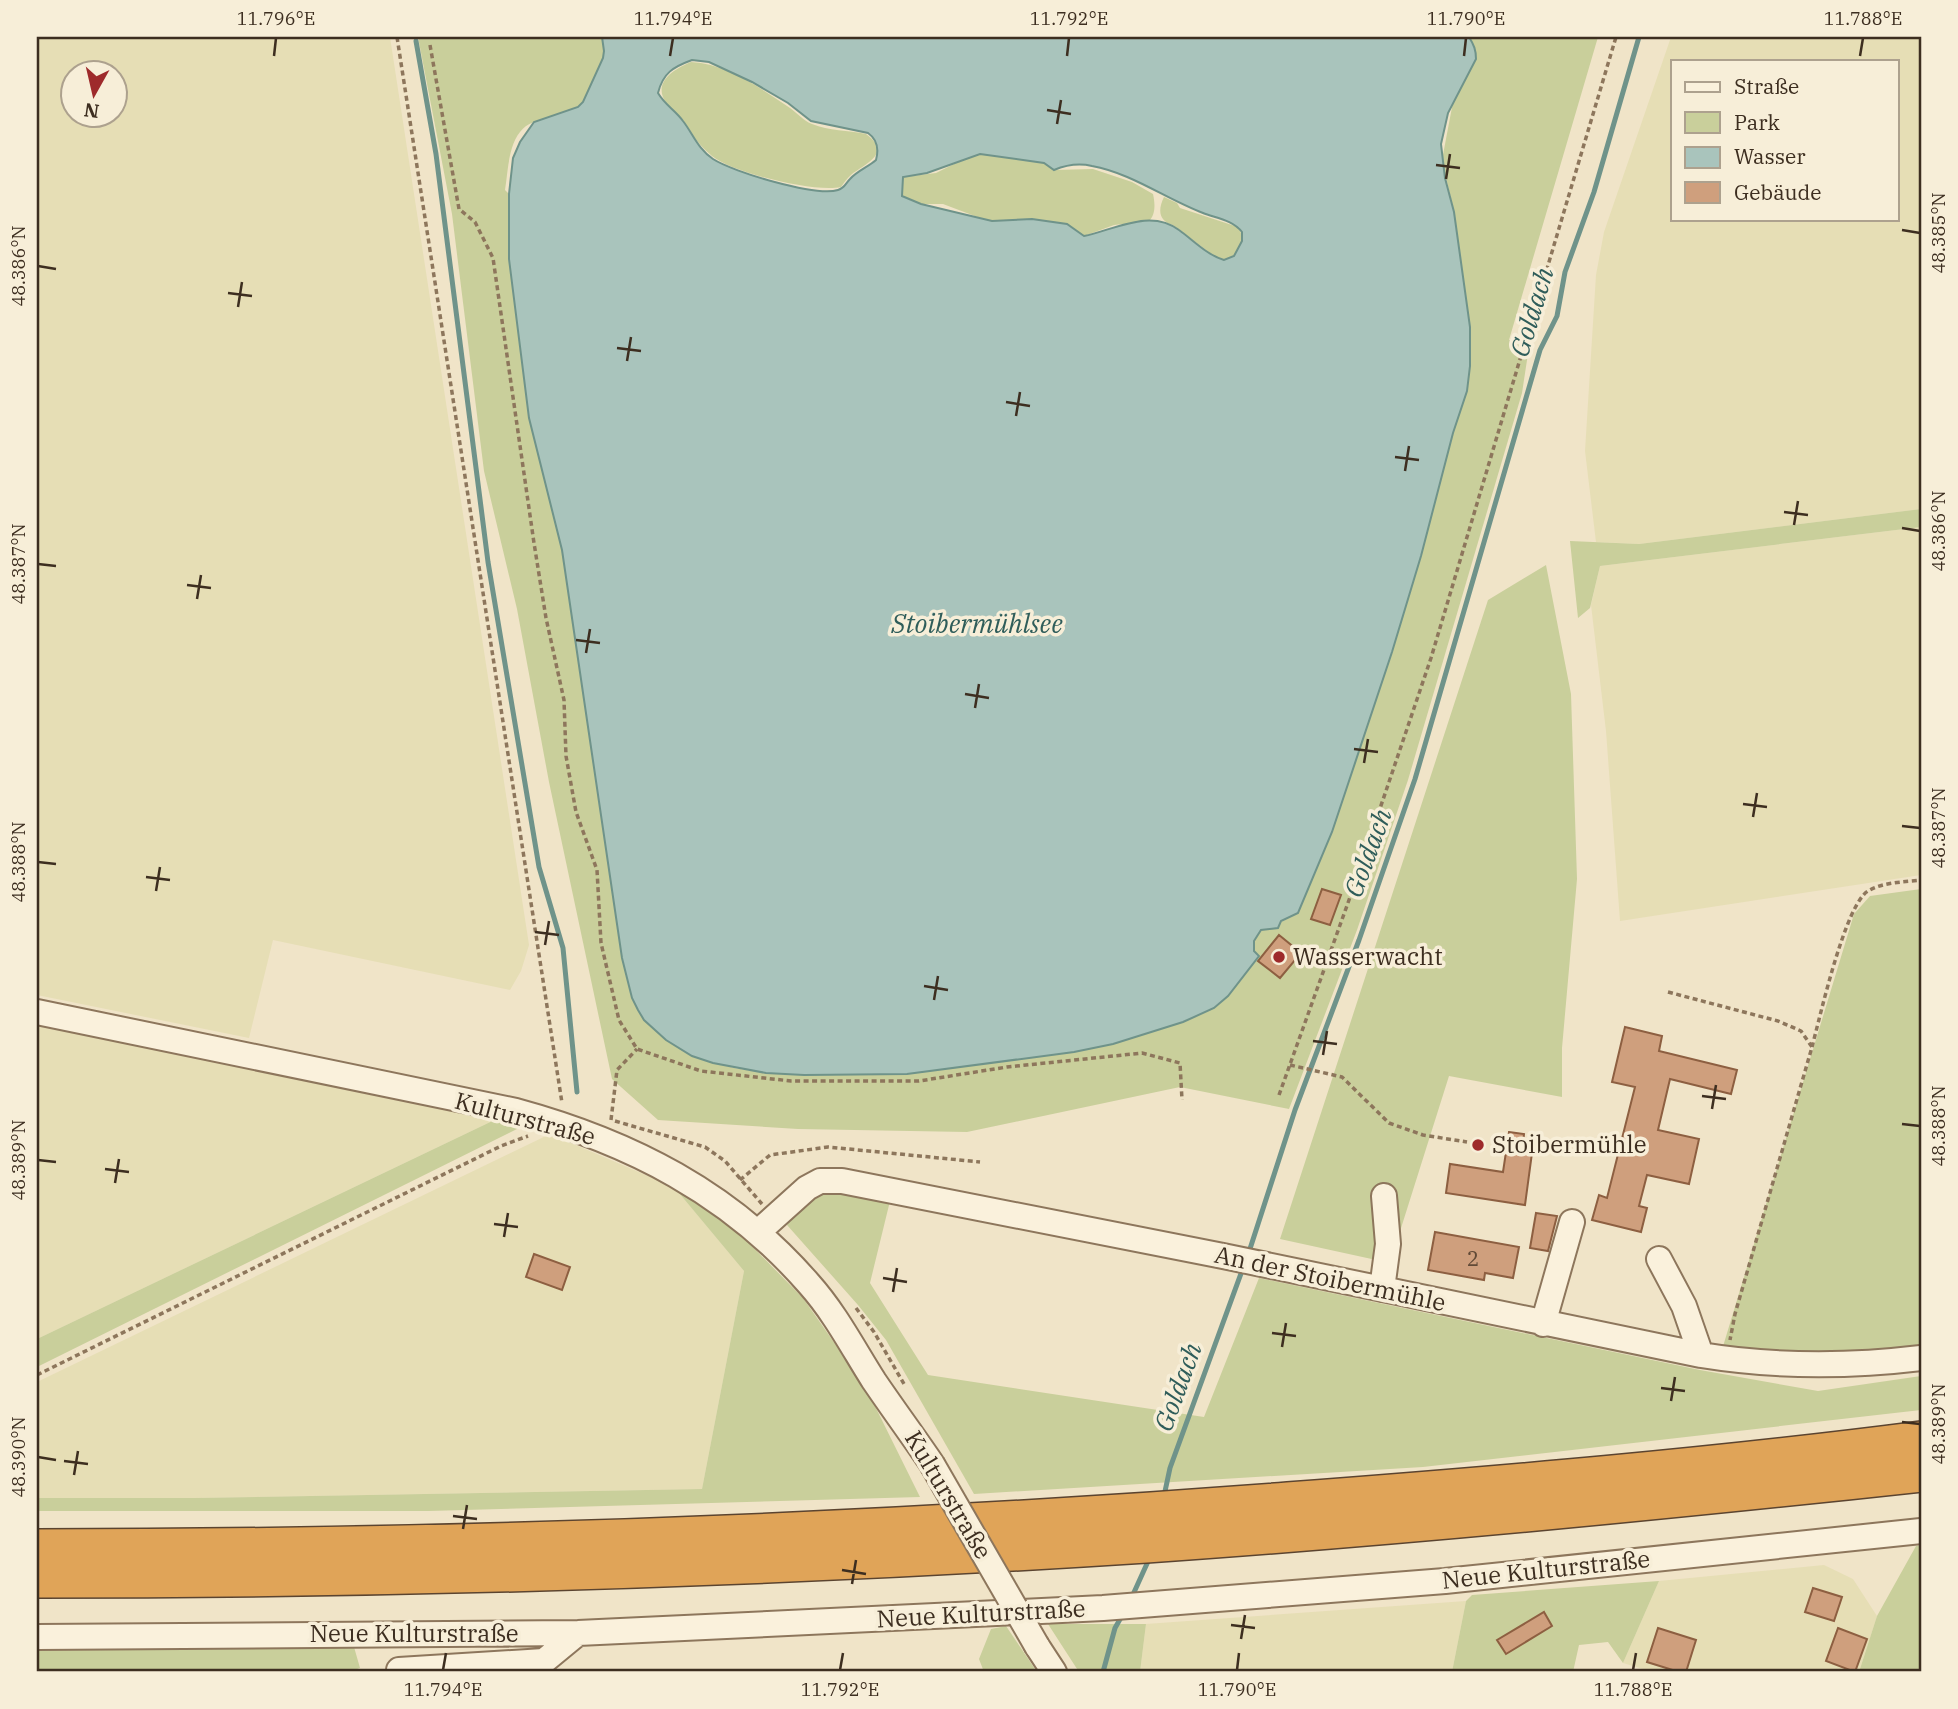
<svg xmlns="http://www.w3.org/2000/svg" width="1958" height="1709" font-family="'IBM Plex Serif',serif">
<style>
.farmland{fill:#e6deb5;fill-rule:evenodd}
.green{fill:#c9cf9b}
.water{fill:#a9c4bc;stroke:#6f938a;stroke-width:2;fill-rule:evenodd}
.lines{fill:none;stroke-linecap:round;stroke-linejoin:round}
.stream{stroke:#6f938a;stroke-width:5}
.building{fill:#cf9f7d;stroke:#8d5f41;stroke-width:2}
.minor-casing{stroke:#8d765c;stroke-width:28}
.highway-casing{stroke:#5b4430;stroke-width:40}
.path{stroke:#8d765c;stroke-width:3.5;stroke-dasharray:5 3.5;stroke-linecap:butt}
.minor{stroke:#faf1dc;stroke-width:24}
.highway{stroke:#e0a458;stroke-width:37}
.minor-bridge-casing{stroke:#8d765c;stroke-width:28;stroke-linecap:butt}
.minor-bridge{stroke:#faf1dc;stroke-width:24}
.ticks{fill:none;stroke:#3d2e20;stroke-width:2.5}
.poi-dot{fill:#9e2a2b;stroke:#f7eed8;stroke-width:2.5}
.labels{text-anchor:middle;stroke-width:7;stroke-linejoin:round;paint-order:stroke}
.number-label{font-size:21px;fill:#624a37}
.poi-label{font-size:24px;fill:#3d2e20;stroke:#f7eed8;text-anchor:start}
.street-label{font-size:24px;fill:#3d2e20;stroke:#f7eed8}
.water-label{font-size:26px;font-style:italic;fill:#2f5d5a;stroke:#f7eed8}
.neatline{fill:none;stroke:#3d2e20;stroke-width:2.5}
.ticks-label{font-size:18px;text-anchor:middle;fill:#3d2e20}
</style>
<rect width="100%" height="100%" fill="#f0e4c8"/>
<!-- farmland -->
<path class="farmland" d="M37 37H390L529 945 521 971 510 990 273 940 249 1038 37 995ZM74 74H116V116H74Z
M1671 37H1921V509L1639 544 1596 542 1585 451 1596 275 1604 232ZM1673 61H1897V219H1673Z
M1921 527V875L1620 921 1606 731 1591 605 1600 566Z
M37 1021 507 1114 37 1339Z
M550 1134 674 1187 744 1271 702 1489 195 1498H37V1382Z
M1824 1565 1853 1579 1877 1616 1859 1672H1653L1623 1663 1659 1581Z
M1466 1601 1452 1672H1140L1146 1624Z"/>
<!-- green -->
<path class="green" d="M418 37H602L604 51 603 58C598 70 589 99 579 107 561 121 534 114 520 132 508 147 508 172 505 190L509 194V259L529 418 562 550 622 958 632 998 644 1020 667 1040 692 1056 734 1068 766 1073 907 1074 1074 1052 1113 1044 1183 1022 1197 1016 1254 951V942L1261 930 1278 928 1281 922 1298 913 1332 832 1392 652 1421 556 1453 433 1467 391 1470 366V327L1454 212 1442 160 1453 102 1476 59 1470 37H1598L1509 340 1529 347 1522 393 1408 780 1357 930 1289 1109 1180 1087 967 1132 798 1129 658 1120 612 1079 549 782 517 609 484 471 452 214Z
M691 62C728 64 760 88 790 108 797 113 804 121 812 124 829 131 848 130 866 134 892 153 867 163 852 174 847 178 844 183 841 187 815 193 733 173 712 156 705 150 696 141 691 132 688 128 686 123 682 119 678 114 671 109 667 104 651 83 674 69 691 62Z
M980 154 1044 163 1054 170 1093 169 1132 182 1153 194C1155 203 1156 214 1149 221L1114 225 1084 236 1032 219 992 221 980 218 943 204H921L902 196 903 177 936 173 966 158Z
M1164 197 1177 203 1180 208 1238 227C1245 237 1241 247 1234 256L1224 260 1218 259 1173 225C1158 221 1158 209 1164 197Z
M1921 509V527L1600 566 1590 608 1578 618 1570 541 1639 544Z
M1546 565 1571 694 1577 879 1562 1048V1097L1449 1076 1390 1263 1280 1239 1488 600Z
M1921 889V1349L1830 1360 1721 1353 1854 914 1870 896Z
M507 1114 519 1128 37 1367V1339Z
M674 1187 739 1233 803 1298 866 1388 920 1497 428 1511H37V1498H195L702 1489 744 1271Z
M818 1191 890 1201 870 1283 928 1375 1204 1417 1259 1278 1700 1370 1818 1391 1921 1376V1410L1423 1467 974 1494 886 1340 858 1305 787 1225 788 1220Z
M1921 1545V1672H1859L1877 1616 1916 1546Z
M1659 1581 1623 1663 1608 1642 1579 1645 1573 1672H1452L1466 1601 1472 1595Z
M1048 1624H1146L1140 1672H1079Z
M1006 1626 1037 1672H984L979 1659 991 1629Z
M352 1640 360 1668 349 1672H37V1646Z"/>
<!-- water -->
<path class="water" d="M602 37H1469C1474 45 1476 50 1476 59L1448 113 1441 144 1445 178 1454 212 1470 327V366L1467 391 1453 433 1421 556 1392 652 1332 832 1298 913 1281 921 1278 928 1261 930 1254 941V951L1259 956 1228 996 1214 1008 1183 1022 1113 1044 1074 1052 907 1074 804 1075 766 1073 713 1063 692 1056 666 1040 644 1020 638 1010 632 998 622 958 562 550 529 418 509 259V194L513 158 520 142 534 122 578 107 583 102 603 58 604 51ZM692 60 709 62 752 82 788 103 811 121 868 133C878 140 879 149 876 160 868 167 857 171 850 179 845 184 845 188 838 190 816 197 733 172 713 159 698 149 693 134 683 121 675 110 665 105 658 93 663 73 673 67 692 60ZM980 154 1044 163 1054 170C1066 165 1079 163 1092 166 1131 173 1166 199 1203 213 1216 218 1233 220 1242 232V241L1234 256 1224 260C1207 255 1193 240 1179 230 1150 208 1114 230 1084 236L1067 224 1032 219 992 221 921 204 902 196 903 177 927 173Z"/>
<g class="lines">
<!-- stream -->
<path class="stream" d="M416 41 436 154 488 562 539 867 563 948 577 1092
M1248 1255 1295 1110 1359 940 1415 779 1540 350 1557 316 1565 272 1594 192 1639 37
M1164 1496 1170 1468 1243 1268
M1131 1599 1150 1557
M1103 1672 1115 1628 1123 1614"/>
</g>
<!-- building -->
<path class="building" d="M1322 889 1341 895 1330 925 1311 919Z
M1279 935 1301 953 1280 978 1258 961Z
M1625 1027 1662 1036 1659 1051 1737 1070 1731 1094 1670 1079 1658 1130 1699 1139 1689 1184 1647 1175 1639 1206 1647 1208 1641 1232 1592 1220 1599 1195 1607 1198 1635 1087 1612 1082Z
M1509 1132 1524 1134 1522 1152 1532 1153 1525 1205 1446 1193 1450 1164 1503 1172Z
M1536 1213 1557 1216 1548 1251 1530 1248Z
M1435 1232 1519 1247 1513 1278 1485 1273 1484 1280 1428 1270Z
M534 1254 570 1267 562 1290 526 1277Z
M1813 1588 1842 1597 1834 1621 1805 1612Z
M1544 1612 1552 1626 1506 1654 1497 1640Z
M1658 1628 1696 1640 1686 1672H1679L1647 1662Z
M1838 1628 1867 1639 1855 1672 1826 1661Z"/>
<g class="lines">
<defs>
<path id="minor" d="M37 1012 516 1111C630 1142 730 1193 809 1284 835 1313 853 1348 874 1381 893 1409 913 1436 932 1464
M758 1232 807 1188 820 1181H842L1223 1256 1701 1355C1775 1367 1846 1367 1921 1358
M1659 1259 1684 1306 1701 1355
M1382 1289 1388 1244 1384 1196
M1543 1324 1572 1222
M37 1637 578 1633 1103 1608 1445 1581 1921 1531
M1037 1646 1054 1672
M399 1672V1670L544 1661 578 1633"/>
<path id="highway" d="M37 1548C454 1548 872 1533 1288 1501 1500 1485 1711 1467 1921 1440
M37 1579C407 1579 777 1568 1146 1544 1405 1526 1663 1501 1921 1473"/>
</defs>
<!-- minor casing -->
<use href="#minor" class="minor-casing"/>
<!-- highway casing -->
<use href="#highway" class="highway-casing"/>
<!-- path -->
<path class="path" d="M397 37 562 1103
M430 45 459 209 475 222 493 258 534 543 546 618 564 700 566 756 576 812 597 870 601 943 619 1020 637 1049 701 1071 791 1081H919L1007 1067 1142 1053 1180 1063 1182 1100
M1668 992 1778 1021 1801 1031 1812 1047 1735 1314 1730 1340
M1812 1047C1820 1017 1845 905 1868 891 1883 882 1905 882 1921 880
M1290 1065 1342 1077 1389 1123 1423 1135 1467 1142
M1279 1095 1349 900 1431 658 1616 37
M611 1120 617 1070 637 1049
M615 1121 705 1147 725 1161 762 1204
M740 1180 770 1155 828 1147 980 1162
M856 1308 874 1332 904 1384
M37 1375 501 1146 528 1136"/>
<!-- minor -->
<use href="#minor" class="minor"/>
<!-- highway -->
<use href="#highway" class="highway"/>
<defs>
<path id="minor-bridge" d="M932 1464 1037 1646"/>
</defs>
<!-- minor-bridge casing -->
<use href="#minor-bridge" class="minor-bridge-casing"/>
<!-- minor-bridge -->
<use href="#minor-bridge" class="minor-bridge"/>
</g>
<!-- ticks -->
<path class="ticks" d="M274 56 276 38M670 56 673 38M1067 56 1069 38M1464 56 1466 38M1860 56 1863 38M1047 110 1071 114M1057 124 1061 100M1436 165 1460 168M1446 179 1450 154M1902 230 1920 233M38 266 56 269M228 293 252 296M238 307 242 282M617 348 641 351M627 361 631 337M1006 402 1030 406M1016 416 1020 392M1395 457 1419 460M1405 471 1409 446M1784 512 1808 515M1794 525 1798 501M1902 528 1920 531M38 564 56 566M187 585 211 588M197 599 201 575M576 640 600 643M586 653 590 629M965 694 989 698M975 708 979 684M1354 749 1378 752M1364 763 1368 739M1743 804 1767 807M1753 817 1757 793M1902 826 1920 828M38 862 56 864M146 877 170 880M156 891 160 867M535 932 559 935M545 945 549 921M924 986 948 990M934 1000 938 976M1313 1041 1337 1044M1323 1055 1327 1031M1702 1096 1726 1099M1712 1109 1716 1085M1902 1124 1920 1126M38 1160 56 1162M105 1169 129 1172M115 1183 119 1159M494 1224 518 1227M504 1237 508 1213M883 1278 907 1282M893 1292 897 1268M1272 1333 1296 1336M1282 1347 1286 1323M1661 1388 1685 1391M1671 1401 1675 1377M1902 1422 1920 1424M38 1457 56 1460M64 1461 88 1464M74 1475 78 1451M453 1516 477 1519M463 1529 467 1505M842 1570 866 1574M852 1584 856 1560M1231 1625 1255 1628M1241 1639 1245 1615M443 1670 446 1653M840 1670 843 1653M1237 1670 1239 1653M1633 1670 1636 1653"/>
<!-- markers -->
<g class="poi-dot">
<circle cx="1279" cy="957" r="7"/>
<circle cx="1478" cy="1145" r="7"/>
</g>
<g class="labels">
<!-- number labels -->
<g class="number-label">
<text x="1473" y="1266">2</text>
</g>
<!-- poi labels -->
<g class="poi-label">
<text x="1293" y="965">Wasserwacht</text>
<text x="1492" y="1153">Stoibermühle</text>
</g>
<!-- street labels -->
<g class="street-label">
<text transform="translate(525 1119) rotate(15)" y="8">Kulturstraße</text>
<text transform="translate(1330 1279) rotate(12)" y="8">An der Stoibermühle</text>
<text transform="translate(948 1495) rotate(59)" y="8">Kulturstraße</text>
<text transform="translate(1546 1570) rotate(-6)" y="8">Neue Kulturstraße</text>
<text transform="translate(981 1614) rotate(-3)" y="8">Neue Kulturstraße</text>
<text x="414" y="1642">Neue Kulturstraße</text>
</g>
<!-- water labels -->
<g class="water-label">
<text transform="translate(1532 312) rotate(-73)" y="9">Goldach</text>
<text x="977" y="633">Stoibermühlsee</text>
<text transform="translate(1368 853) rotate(-70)" y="9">Goldach</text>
<text transform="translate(1178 1387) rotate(-70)" y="9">Goldach</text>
</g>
</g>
<!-- border -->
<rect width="1958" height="1709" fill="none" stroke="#f7eed8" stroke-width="77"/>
<!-- legend -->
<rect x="1671" y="60" width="228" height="161" fill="#f7eed8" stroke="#ada18e" stroke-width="2"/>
<rect x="1685" y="82" width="35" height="10" fill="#faf1dc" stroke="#ada18e" stroke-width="2"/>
<text x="1734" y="94" font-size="21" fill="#3d2e20">Straße</text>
<rect x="1685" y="112" width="35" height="21" fill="#c9cf9b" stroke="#ada18e" stroke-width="2"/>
<text x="1734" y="130" font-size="21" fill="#3d2e20">Park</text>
<rect x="1685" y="147" width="35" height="21" fill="#a9c4bc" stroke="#ada18e" stroke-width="2"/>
<text x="1734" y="164" font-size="21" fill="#3d2e20">Wasser</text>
<rect x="1685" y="182" width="35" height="21" fill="#cf9f7d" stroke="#ada18e" stroke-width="2"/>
<text x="1734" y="200" font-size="21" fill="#3d2e20">Gebäude</text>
<!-- north arrow -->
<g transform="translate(94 94) rotate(188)"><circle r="33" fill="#f7eed8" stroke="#ada18e" stroke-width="2"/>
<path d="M0-5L12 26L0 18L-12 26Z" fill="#9e2a2b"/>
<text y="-10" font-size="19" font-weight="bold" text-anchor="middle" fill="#3d2e20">N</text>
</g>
<rect x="38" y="38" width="1882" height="1632" class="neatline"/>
<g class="ticks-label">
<text x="276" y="25">11.796°E</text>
<text x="673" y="25">11.794°E</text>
<text x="1069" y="25">11.792°E</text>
<text x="1466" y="25">11.790°E</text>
<text x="1863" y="25">11.788°E</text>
<text transform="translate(1939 233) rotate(-90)" y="6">48.385°N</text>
<text transform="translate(19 266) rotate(-90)" y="6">48.386°N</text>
<text transform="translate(1939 531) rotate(-90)" y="6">48.386°N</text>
<text transform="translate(19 564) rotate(-90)" y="6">48.387°N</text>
<text transform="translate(1939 828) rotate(-90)" y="6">48.387°N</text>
<text transform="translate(19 862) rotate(-90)" y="6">48.388°N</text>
<text transform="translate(1939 1126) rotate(-90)" y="6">48.388°N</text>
<text transform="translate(19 1160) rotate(-90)" y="6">48.389°N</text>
<text transform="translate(1939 1424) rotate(-90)" y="6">48.389°N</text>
<text transform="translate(19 1457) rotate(-90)" y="6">48.390°N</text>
<text x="443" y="1696">11.794°E</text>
<text x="840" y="1696">11.792°E</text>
<text x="1237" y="1696">11.790°E</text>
<text x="1633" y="1696">11.788°E</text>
</g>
</svg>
